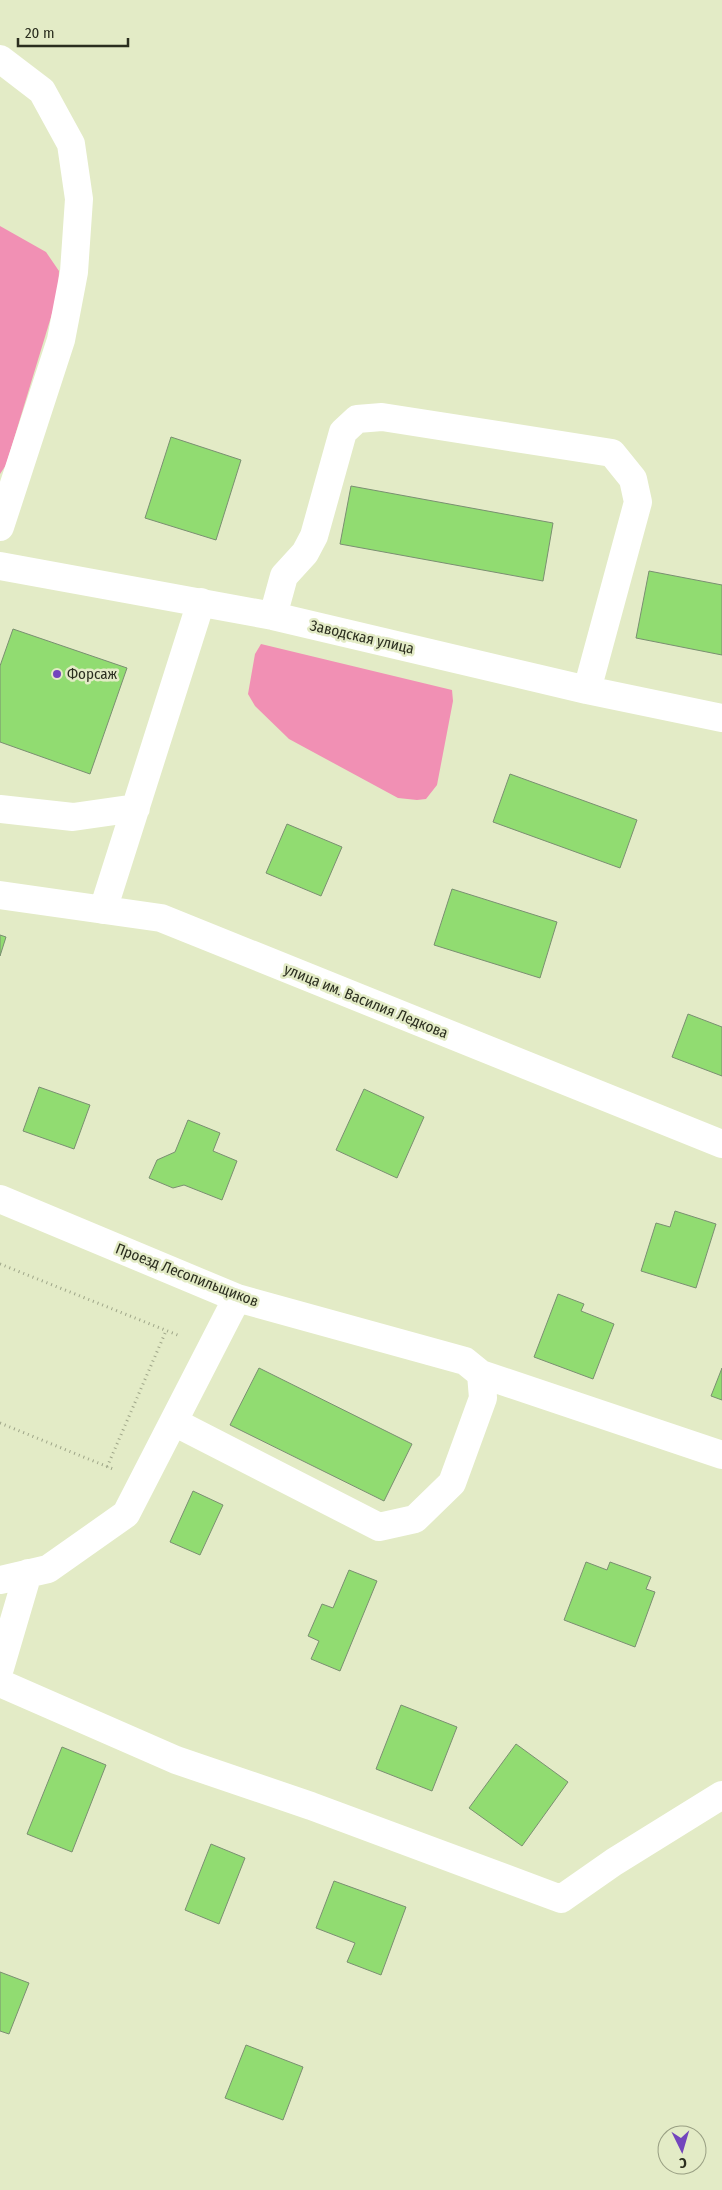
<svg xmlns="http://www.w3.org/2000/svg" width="722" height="2190" font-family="'Fira Sans Condensed',sans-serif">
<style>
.green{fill:#f190b4}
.building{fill:#91dc71;stroke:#7a8f71}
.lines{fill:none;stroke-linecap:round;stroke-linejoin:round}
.path{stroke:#9ea588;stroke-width:3;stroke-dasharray:1 4;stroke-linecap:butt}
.minor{stroke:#fff;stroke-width:28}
.poi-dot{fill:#7345bd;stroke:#e3ebc6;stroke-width:2}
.labels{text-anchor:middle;stroke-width:5;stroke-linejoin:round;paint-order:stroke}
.street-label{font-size:15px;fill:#2b2e1f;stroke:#e3ebc6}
.poi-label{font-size:15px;fill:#2b2e1f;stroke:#e3ebc6;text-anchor:start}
</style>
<rect width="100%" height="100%" fill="#e3ebc6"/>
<!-- green -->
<path class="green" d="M0 226 46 252 59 271 58 294 6 465 0 474Z
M261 644 452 690 453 701 437 785 426 799 417 800 398 798 289 739 255 706 248 694 255 654Z"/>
<!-- building -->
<path class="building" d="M171 437 241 460 216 540 145 518Z
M351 486 553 523 543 581 340 544Z
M649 571 722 585V655L636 638Z
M13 629 127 668 90 774 0 742V666Z
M510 774 637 820 620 868 493 822Z
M287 824 342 847 321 896 266 873Z
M452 889 557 922 540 978 434 945Z
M0 935 6 937 0 956Z
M688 1014 722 1027V1076L672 1057Z
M39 1087 90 1105 74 1149 23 1131Z
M364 1089 424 1117 397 1178 336 1150Z
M188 1120 220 1133 213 1151 237 1161 222 1200 184 1185 173 1188 149 1178 157 1160 175 1152Z
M675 1211 716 1224 696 1288 641 1271 656 1223 670 1227Z
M558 1294 584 1304 581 1311 614 1324 593 1379 534 1357Z
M259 1368 412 1444 384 1501 230 1425Z
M722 1368V1400L711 1396Z
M193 1491 223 1505 200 1555 170 1542Z
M586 1562 607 1570 610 1562 651 1577 646 1589 655 1592 635 1647 564 1620Z
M349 1570 377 1581 340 1671 311 1659 319 1641 308 1636 322 1604 333 1608Z
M401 1705 457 1727 432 1791 376 1769Z
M516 1744 568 1782 522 1846 469 1808Z
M62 1747 106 1765 72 1852 27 1834Z
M211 1844 245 1858 219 1924 185 1910Z
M334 1881 406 1907 381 1975 347 1962 355 1943 316 1928Z
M0 1972 29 1983 9 2034 0 2031Z
M246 2045 303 2067 283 2120 225 2098Z"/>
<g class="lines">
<!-- path -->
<path class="path" d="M0 1264 180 1336
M0 1423 113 1469
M107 1467 166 1331"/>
<!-- minor -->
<path class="minor" d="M0 59 42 91 71 144 79 199 74 272 61 340 0 527
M0 566 273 616 587 690 722 718
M273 616 284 576 305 553 314 536 343 432 357 419 382 417 612 453 633 479 638 502 587 690
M0 809 73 817 136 808
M0 895 161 918 722 1144
M103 910 201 602
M0 1199 237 1298 465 1361 481 1374 483 1398 452 1483 415 1519 379 1527 174 1422
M481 1374 722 1455
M0 1580 48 1569 126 1514 237 1298
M0 1668 28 1573
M0 1683 176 1760 311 1806 561 1899 614 1862 722 1795"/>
</g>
<!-- markers -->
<circle class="poi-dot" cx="57" cy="674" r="5"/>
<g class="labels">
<!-- street labels -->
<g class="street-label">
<text transform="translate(362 637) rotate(13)" y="5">Заводская улица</text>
<text transform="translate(366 1001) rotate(22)" y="5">улица им. Василия Ледкова</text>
<text transform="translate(187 1275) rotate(21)" y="5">Проезд Лесопильщиков</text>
</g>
<!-- poi labels -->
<g class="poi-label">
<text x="67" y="679">Форсаж</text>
</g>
</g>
<!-- north arrow -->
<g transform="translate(682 2150) rotate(175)"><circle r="24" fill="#e3ebc6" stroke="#999f83"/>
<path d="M0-4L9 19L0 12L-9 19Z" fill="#7345bd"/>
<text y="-8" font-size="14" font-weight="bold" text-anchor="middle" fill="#2b2e1f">С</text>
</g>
<!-- scale -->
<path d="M18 38v8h110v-8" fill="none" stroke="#2b2e1f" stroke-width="2.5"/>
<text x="25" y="38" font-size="15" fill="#2b2e1f" stroke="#e3ebc6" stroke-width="4" paint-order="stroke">20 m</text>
</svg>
